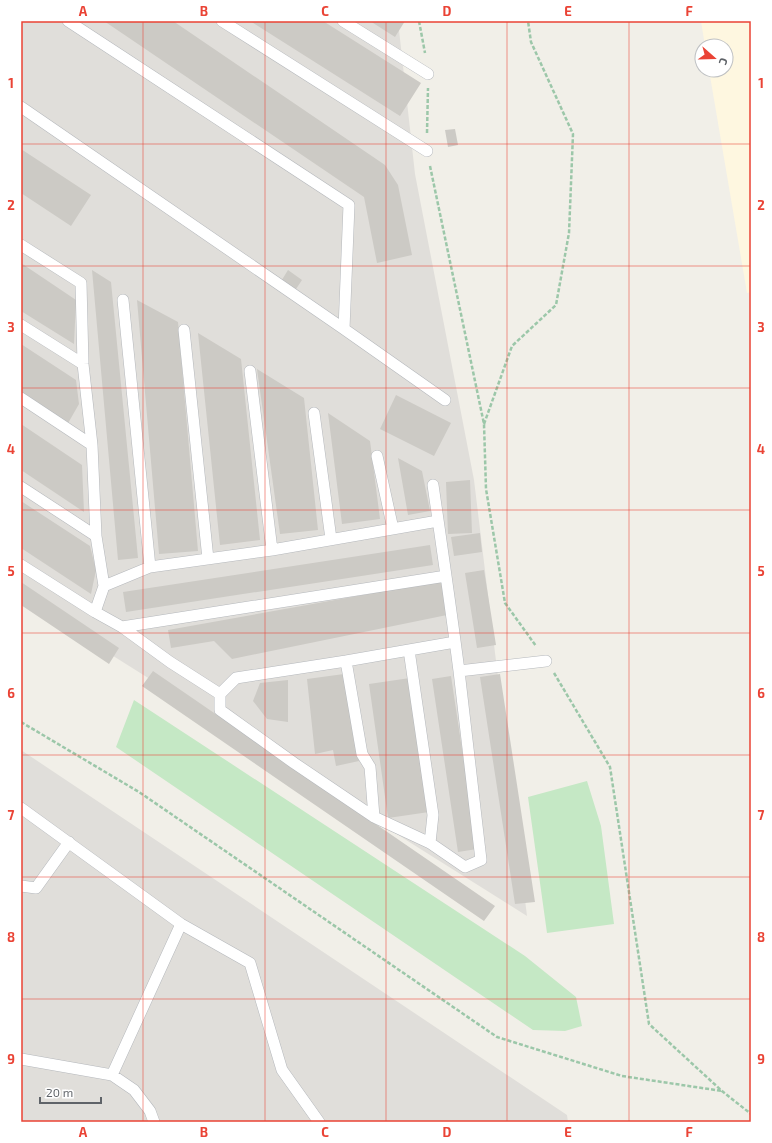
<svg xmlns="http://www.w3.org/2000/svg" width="772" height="1143" font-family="'Exo 2',sans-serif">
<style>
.commercial{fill:#fef7e0}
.industrial{fill:#e0deda}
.green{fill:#c5e8c5}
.building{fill:#cccac5}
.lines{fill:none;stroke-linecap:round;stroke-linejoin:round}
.lane-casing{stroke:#b5b8bc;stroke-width:12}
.path{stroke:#9cc7a9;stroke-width:2.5;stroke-dasharray:4 2;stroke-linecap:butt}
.lane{stroke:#fff;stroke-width:11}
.grid{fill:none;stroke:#ea4335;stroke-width:1;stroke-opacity:0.55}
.neatline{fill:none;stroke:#ea4335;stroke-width:1.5}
.grid-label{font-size:13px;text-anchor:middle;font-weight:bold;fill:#ea4335}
</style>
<rect width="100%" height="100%" fill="#f1efe8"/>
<!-- commercial -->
<path class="commercial" d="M701 21H751V292L747 293 709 70H726V46H705Z"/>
<!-- industrial -->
<path class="industrial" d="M21 21H398L415 174 474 480 527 916 21 598Z
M21 750 567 1115 568 1122H21Z"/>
<!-- green -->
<path class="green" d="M134 700 525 956 576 997 582 1026 565 1031 533 1030 116 747Z
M587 781 601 826 614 924 547 933 528 797Z"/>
<!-- building -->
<path class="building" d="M104 21H173L385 165 398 185 412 255 377 263 364 197Z
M250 21H323L421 83 400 116Z
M370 21H405L395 37Z
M455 129 458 145 448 147 445 130Z
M21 149 91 195 71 226 21 193Z
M21 263 76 300 74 344 21 311Z
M92 270 111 282 138 558 118 560Z
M288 270 302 280 294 292 280 283Z
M137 300 178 322 198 551 159 554Z
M198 333 241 359 260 540 220 545Z
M21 344 76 380 79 404 67 425 21 394Z
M257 369 304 398 318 530 280 534Z
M396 395 451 423 434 456 380 429Z
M328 413 370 441 380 519 342 524Z
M21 424 82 465 84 512 21 470Z
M398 458 422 471 430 511 408 515Z
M470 480 472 533 448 534 446 482Z
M21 501 90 546 96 570 91 594 21 548Z
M480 533 482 552 454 556 451 537Z
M430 545 433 565 126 612 123 592Z
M484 570 496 645 477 648 465 573Z
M441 581 447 615 232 659 214 641 171 648 168 630Z
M21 582 119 648 109 664 21 605Z
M153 671 495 906 484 921 142 686Z
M344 674 359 761 336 766 333 750 315 754 307 679Z
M500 674 535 902 515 904 480 677Z
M451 676 477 849 458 852 432 679Z
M410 678 429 812 388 818 369 684Z
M288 680V722L267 719 253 701 260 683Z"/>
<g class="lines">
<defs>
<path id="lane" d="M68 21 349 205 344 329 445 400
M222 21 427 151
M343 21 428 74
M21 107 344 329
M21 245 81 283 83 364 92 445 96 536 104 586 95 612
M123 300 150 567
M21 325 83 364
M184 330 208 559
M250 371 272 550
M21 398 92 445
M314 413 331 539
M377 456 393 529
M433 485C442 547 451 609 459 671L481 860 465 867 430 843 374 817 294 763 220 710V694L236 678 346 661 455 642
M21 487 96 536
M21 565 95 612 122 627 170 662 220 694
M104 586 150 567 272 550 438 521
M122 627 446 576
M409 650 433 815 430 843
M346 661 362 754 370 767 374 817
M459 671 546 661
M21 808 181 924 250 963 282 1070 319 1122
M21 886 36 888 69 842
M21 1059 112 1075 134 1090 150 1111 154 1122
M112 1075 181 924"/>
</defs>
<!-- lane casing -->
<use href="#lane" class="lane-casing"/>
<!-- path -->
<path class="path" d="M419 21 425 53
M427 133 428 88
M430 166 484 424 486 489 505 603 536 646
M484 424 512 346 556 305 569 233 573 134 531 42 528 21
M554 673 610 767 649 1024 722 1091 751 1114
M21 722 139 792 497 1037 622 1076 722 1091"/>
<!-- lane -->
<use href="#lane" class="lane"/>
</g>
<!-- grid -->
<path class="grid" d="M143 21V1122M265 21V1122M386 21V1122M507 21V1122M629 21V1122M21 144H751M21 266H751M21 388H751M21 510H751M21 633H751M21 755H751M21 877H751M21 999H751"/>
<!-- border -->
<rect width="772" height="1143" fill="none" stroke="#ffffff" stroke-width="44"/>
<!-- north arrow -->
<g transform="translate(714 58) rotate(110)"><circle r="19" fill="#ffffff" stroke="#bfc1c3"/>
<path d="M0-3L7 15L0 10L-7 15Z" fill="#ea4335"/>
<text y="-6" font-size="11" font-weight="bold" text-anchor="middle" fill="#5f6368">С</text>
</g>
<!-- scale -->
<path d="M40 1097v6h61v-6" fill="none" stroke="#5f6368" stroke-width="2"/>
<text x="46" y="1097" font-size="12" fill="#5f6368" stroke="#ffffff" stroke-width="3" paint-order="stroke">20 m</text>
<rect x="22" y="22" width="728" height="1099" class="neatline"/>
<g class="grid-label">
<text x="83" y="16">A</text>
<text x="204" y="16">B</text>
<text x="325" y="16">C</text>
<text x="447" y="16">D</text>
<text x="568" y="16">E</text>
<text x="689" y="16">F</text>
<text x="11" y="88">1</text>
<text x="761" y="88">1</text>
<text x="11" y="210">2</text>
<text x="761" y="210">2</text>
<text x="11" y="332">3</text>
<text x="761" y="332">3</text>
<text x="11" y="454">4</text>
<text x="761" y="454">4</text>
<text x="11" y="576">5</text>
<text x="761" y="576">5</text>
<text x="11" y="698">6</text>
<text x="761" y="698">6</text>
<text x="11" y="820">7</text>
<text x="761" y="820">7</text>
<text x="11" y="942">8</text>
<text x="761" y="942">8</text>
<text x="11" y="1064">9</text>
<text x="761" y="1064">9</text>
<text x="83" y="1137">A</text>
<text x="204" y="1137">B</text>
<text x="325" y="1137">C</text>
<text x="447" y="1137">D</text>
<text x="568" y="1137">E</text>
<text x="689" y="1137">F</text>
</g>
</svg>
